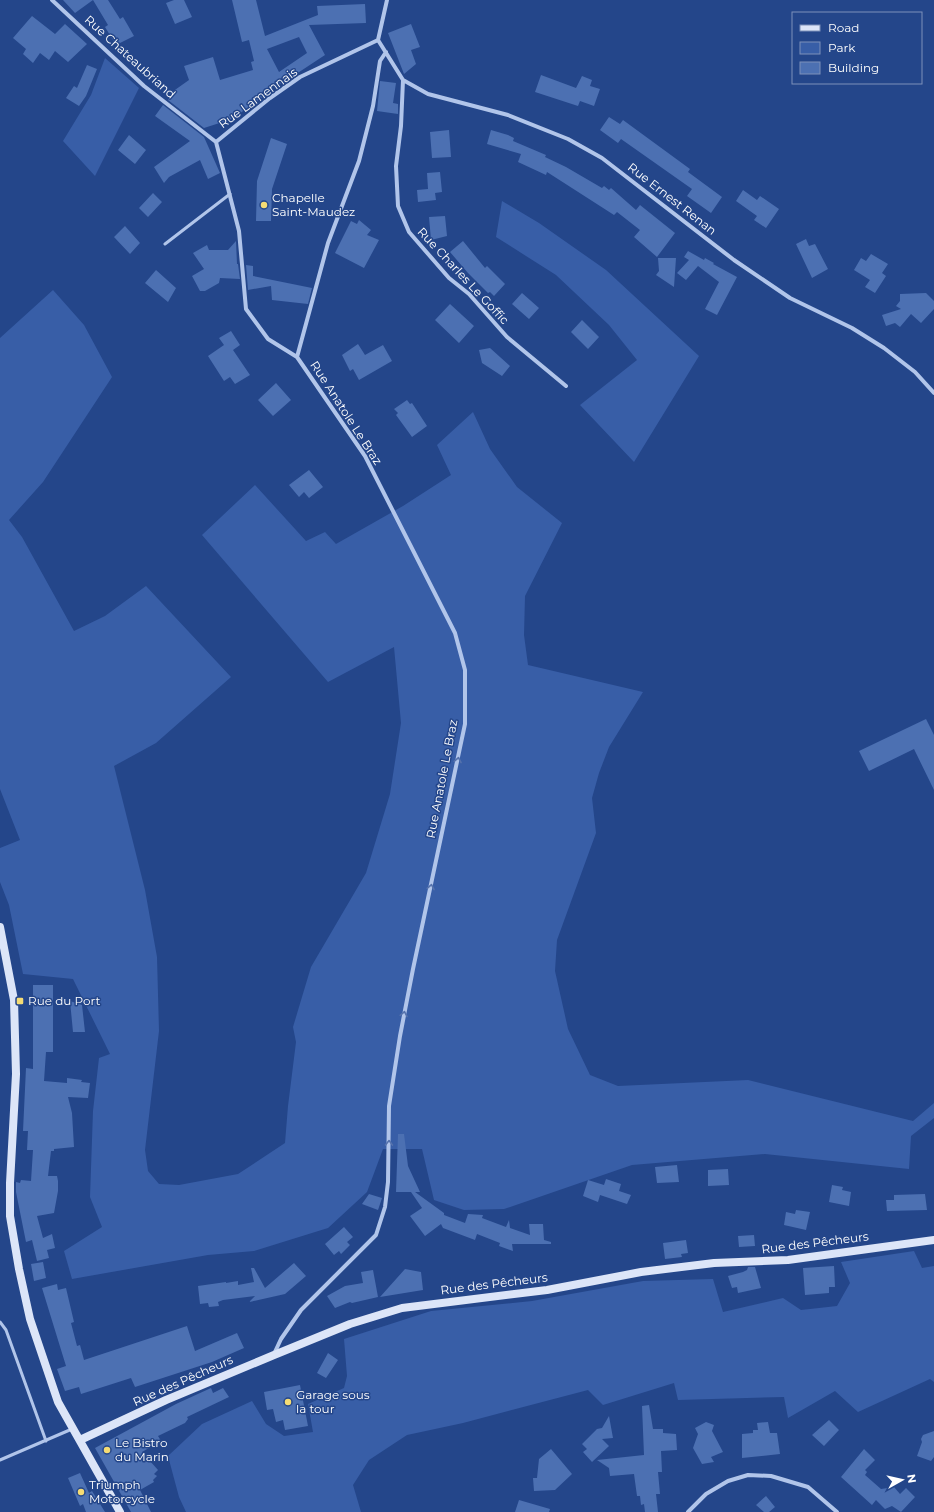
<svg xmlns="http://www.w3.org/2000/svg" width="934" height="1512" font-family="Montserrat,sans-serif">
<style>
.green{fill:#385ea7}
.building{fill:#4c70b2;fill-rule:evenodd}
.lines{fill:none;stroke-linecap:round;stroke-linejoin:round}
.lane{stroke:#b1c5ea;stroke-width:3}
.street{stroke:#b1c5ea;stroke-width:4}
.secondary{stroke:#dce5f8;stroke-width:8}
.oneway{stroke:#5572ac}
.poi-dot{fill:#f5dc74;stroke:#24468a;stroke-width:1.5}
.labels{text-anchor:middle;stroke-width:3;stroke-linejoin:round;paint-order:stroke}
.street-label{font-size:12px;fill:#fff;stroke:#24468a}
.poi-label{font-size:12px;fill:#fff;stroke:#24468a;text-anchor:start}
</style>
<rect width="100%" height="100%" fill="#24468a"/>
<!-- green -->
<path class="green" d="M105 58 139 88 95 176 63 141 91 95Z
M502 201 539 223 606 270 699 356 634 462 580 405 637 360 609 325 556 275 496 237Z
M53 290 84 325 112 377 43 482 9 520 22 537 74 631 105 616 146 586 231 677 156 743 114 766 145 890 157 957 159 1031 145 1150 148 1171 159 1184 179 1185 238 1174 285 1143 288 1106 296 1042 293 1027 311 967 366 873 390 794 401 723 394 647 328 682 202 535 255 485 306 541 325 532 336 544 403 506 451 475 437 445 473 412 490 449 517 487 562 523 525 596 524 635 528 665 643 692 609 747 599 773 592 798 596 833 557 940 555 971 568 1029 590 1075 618 1086 748 1080 913 1121 934 1103V1118L911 1136 909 1169 765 1154 632 1165 504 1209 464 1210 434 1200 422 1149H383L367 1192 328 1228 254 1251 208 1255 72 1279 64 1251 102 1227 90 1197 93 1111 99 1058 110 1054 73 979 23 974 9 905 0 882V848L20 840 0 789V338Z
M914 1251 922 1268 934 1266V1382L930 1379 858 1412 835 1391 788 1418 784 1397 678 1400 674 1383 603 1405 588 1390 463 1423 407 1435 369 1460 353 1485 361 1512H186L179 1497 168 1456 202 1424 252 1401 266 1424 284 1436 313 1432 308 1404 344 1388 347 1376 344 1339 431 1311 532 1301 643 1281 713 1279 723 1312 783 1298 801 1310 837 1306 850 1283 841 1262Z"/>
<!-- building -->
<path class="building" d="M63 0H108L120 19 123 17 134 36 116 45 105 27 108 25 93 0 75 13Z
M174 0H184L192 17 175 24 166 3Z
M232 0H256L265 36 318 15 317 6 365 4 366 23 309 25 325 55 284 82 262 92 264 96 232 119 204 128 168 100 172 92 189 80 184 66 213 57 220 80 253 70 251 62 254 61 249 40 242 42ZM299 37 307 53 279 72 267 49Z
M32 16 55 34 65 24 87 44 68 62 55 51 49 60 40 53 33 63 23 54 26 49 13 38Z
M411 24 420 47 411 50 416 64 404 74 388 33Z
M87 65 97 69 86 96 79 106 66 98 74 86 77 88Z
M541 75 576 88 582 76 592 80 590 86 600 89 594 106 580 101 578 106 535 92Z
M380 81 396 83 393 103 398 104V114L377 111Z
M163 105 204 137 220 173 208 179 200 160 169 177 164 183 154 167 190 141 155 116Z
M609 117 620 124 623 120 690 169 688 172 722 197 711 213 687 196 692 189 621 139 618 143 600 130Z
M449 130 451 157 432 158 430 132Z
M491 130 508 135 514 138 513 141 546 155 545 157 566 167 602 188 604 186 609 190 611 188 636 210 640 205 675 233 657 257 634 237 640 230 617 212 614 215 547 172 546 175 518 162 521 154 487 144Z
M129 135 146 150 135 164 118 150Z
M271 138 287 144 272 189 271 221H256L257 181Z
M440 172 442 192 435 193 436 200 418 202 417 190 428 189 427 173Z
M743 190 757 200 760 196 779 209 766 228 754 220 757 216 736 201Z
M153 193 162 202 148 217 139 208Z
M445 216 447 236 431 240 429 217Z
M359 220 371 230 367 235 379 240 364 268 335 253 351 221 357 224Z
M125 226 140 243 130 254 114 237Z
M806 239 809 246 815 244 828 269 812 278 796 244Z
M236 241 237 264H238L240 279 220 278 219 283 205 291H200L192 276 204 269 193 253 207 245 209 250H228Z
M463 241 485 268 487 266 505 284 494 296 490 292 488 293 468 273 450 252Z
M688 251 704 260 705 258 714 263 713 264 737 277 717 315 705 309 719 282 698 266 686 280 677 273 689 260 684 257Z
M871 254 888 264 882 273 886 276 875 293 865 287 870 280 854 270 861 258 866 261Z
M658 258H676L674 287 656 275 659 271Z
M246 265 253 266V276L312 288 308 304 272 300 271 286 248 290Z
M156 270 176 288 168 302 145 283Z
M522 293 539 308 529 319 512 304Z
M926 293 934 301V309L921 323 911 314 900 327 895 323 886 326 882 315 901 309 896 306 900 301V294Z
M450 304 474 326 459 343 435 320Z
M582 320 599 337 588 349 571 332Z
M231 331 240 345 233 350 250 375 235 384 230 377 224 381 208 356 224 345 219 338Z
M358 344 365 355 383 345 392 361 359 380 353 369 350 371 342 355Z
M490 348 510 366 502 376 482 363 479 350Z
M276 383 291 400 273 416 258 400Z
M407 400 410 404 412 403 427 426 412 437 396 415 398 413 394 409Z
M309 470 323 487 309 498 304 492 299 497 289 485Z
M926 719 934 735V790L914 749 869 771 859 751Z
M33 985H53V1052H46L44 1081 67 1083V1078L82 1080 81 1082 90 1083 88 1098 68 1097 72 1113 74 1147 54 1149V1151H51L48 1176H57L58 1181V1191L54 1213 37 1216 43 1238 52 1234 55 1248 47 1250 49 1258 37 1261 32 1240 26 1242 16 1192V1182L20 1183 21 1180 31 1181 33 1150H27L28 1131H23L26 1068 33 1069Z
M70 1001 82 1005 85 1032H73Z
M398 1134H404L408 1166 420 1192H415L444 1213V1215L465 1223 468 1214 483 1215 482 1218 506 1227 509 1220 510 1228 530 1235 529 1224H543L544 1240 551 1242V1244H512L513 1251 499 1246 500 1243 477 1234 475 1240 443 1228 441 1224 425 1236 410 1216 422 1208 411 1192H396Z
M677 1165 679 1182 657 1183 655 1167Z
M728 1169 729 1185 708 1186V1170Z
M606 1179 621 1184 619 1191 631 1195 627 1204 600 1195 598 1202 583 1196 588 1180 604 1185Z
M832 1185 843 1187 842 1190 851 1192 849 1206 829 1202Z
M369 1194 382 1198 378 1210 362 1204Z
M925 1194 927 1210 887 1211 886 1200H894V1195Z
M796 1210 810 1212 806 1230 784 1225 786 1212 795 1214Z
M344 1227 353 1237 347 1242 350 1245 341 1254 339 1251 334 1255 325 1244Z
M754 1235 755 1246 739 1247 738 1236Z
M686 1240 688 1253 681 1254 682 1257 665 1259 663 1243Z
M43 1262 46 1278 34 1281 31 1264Z
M294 1263 306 1276 285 1294 249 1302 255 1296 223 1300 218 1302 219 1306 209 1307 208 1303 200 1304 198 1286 226 1282V1283L238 1281V1285L254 1282 251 1268H254L265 1288Z
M834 1266 835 1287H829V1293L805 1295 803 1268Z
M748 1267H755L761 1288 738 1293 737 1287 732 1288 728 1276 743 1272 747 1270Z
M405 1269 421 1272 423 1290 380 1297Z
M373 1270 378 1297 352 1303 350 1302 335 1308 327 1296 345 1286 363 1283 361 1272Z
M57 1284 58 1290 66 1288 74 1322 71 1323 77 1346 80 1345 84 1360 187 1326 195 1351 237 1333 244 1348 212 1362 135 1387 131 1378 81 1394 79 1387 65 1391 57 1369 66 1366 42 1288Z
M328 1353 338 1360 326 1378 317 1373Z
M300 1385 308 1426 285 1430 283 1420 276 1422 273 1409 267 1410 264 1392Z
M211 1388 213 1393 223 1388 229 1397 187 1417 188 1419 185 1423 158 1436 161 1441 142 1452 158 1470 154 1474 157 1476 153 1480 154 1482 140 1490 151 1512H131L95 1448 176 1404Z
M649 1405 653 1429H663V1433L676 1434 677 1450 661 1451 662 1472H658L660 1494H656L658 1512H645L644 1504 641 1505 640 1496H637L634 1474 610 1476 609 1468 597 1460 644 1455 642 1406Z
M609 1416 613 1438 602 1439 609 1446 592 1462 583 1452 587 1449 582 1444 597 1429 602 1428Z
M829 1420 839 1430 824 1446 812 1435Z
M706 1422 714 1425 712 1431 723 1452 711 1457 714 1462 702 1464 693 1448 698 1434 695 1428Z
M768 1422 770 1433H777L780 1454 742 1458V1434L753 1433V1430H758L757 1423Z
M934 1431V1457L931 1461 917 1456 922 1442 921 1439 923 1435Z
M551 1449 572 1474 555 1490 534 1491 533 1478H537L539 1459Z
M864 1449 875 1460 865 1470 867 1472 865 1475 881 1489 894 1487 900 1494 906 1488 915 1497 901 1512 892 1506 885 1509 876 1500 872 1505 841 1477Z
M80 1473 89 1493 92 1491 105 1512H86L83 1504 80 1506 68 1478Z
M766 1496 775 1507 769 1512H764L756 1505Z
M519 1500 550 1509 549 1512H515Z"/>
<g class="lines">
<!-- lane -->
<path class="lane" d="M165 244 230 194
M0 1322 6 1330 46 1441
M0 1460 72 1429"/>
<!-- street -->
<path class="street" d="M52 0 144 86 216 142
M387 0 378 40 403 80 428 94 508 115 568 139 602 158 734 260 790 298 852 328 884 348 915 372 934 393
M403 80 401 126 396 166 398 206 409 232 449 278 469 294 507 337 566 386
M216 142 239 231 246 309 268 339 297 357 365 456 455 633 465 670V724L413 969 400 1036 389 1106 388 1182 385 1207 376 1235 301 1310 281 1339 274 1354
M216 142 270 98 300 77 378 40
M297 357 328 243 359 161 373 106 380 61 386 52
M688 1512 706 1494 728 1481 748 1475 771 1476 808 1487 837 1512"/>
<!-- secondary -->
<path class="secondary" d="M0 927 14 1000 16 1074 10 1183V1216L19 1269 30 1319 58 1402 120 1512
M80 1440 166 1400 274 1355 350 1324 402 1308 547 1290 641 1272 714 1263 788 1260 934 1240"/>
</g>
<!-- one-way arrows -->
<defs><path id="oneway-chevron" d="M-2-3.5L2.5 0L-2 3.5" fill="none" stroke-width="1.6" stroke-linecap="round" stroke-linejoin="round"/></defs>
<g class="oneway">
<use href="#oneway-chevron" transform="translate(458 760) rotate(-79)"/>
<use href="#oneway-chevron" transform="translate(431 887) rotate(-79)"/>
<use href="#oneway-chevron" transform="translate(404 1014) rotate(-79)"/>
<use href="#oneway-chevron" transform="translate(389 1143) rotate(-89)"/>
</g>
<!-- markers -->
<g class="poi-dot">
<circle cx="264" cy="205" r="4"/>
<rect x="16" y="997" width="8" height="8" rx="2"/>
<circle cx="288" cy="1402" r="4"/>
<circle cx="107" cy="1450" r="4"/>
<circle cx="81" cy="1492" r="4"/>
</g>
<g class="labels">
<!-- street labels -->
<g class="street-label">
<text transform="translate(130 57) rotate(42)" y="4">Rue Chateaubriand</text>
<text transform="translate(258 98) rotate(-36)" y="4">Rue Lamennais</text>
<text transform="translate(672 199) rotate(38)" y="4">Rue Ernest Renan</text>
<text transform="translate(463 276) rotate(47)" y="4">Rue Charles Le Goffic</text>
<text transform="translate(346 413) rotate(57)" y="4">Rue Anatole Le Braz</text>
<text transform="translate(442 779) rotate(-79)" y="4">Rue Anatole Le Braz</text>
<text transform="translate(815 1243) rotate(-7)" y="4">Rue des Pêcheurs</text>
<text transform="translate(494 1284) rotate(-7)" y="4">Rue des Pêcheurs</text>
<text transform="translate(183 1381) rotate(-24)" y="4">Rue des Pêcheurs</text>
</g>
<!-- poi labels -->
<g class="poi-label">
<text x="272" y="202">Chapelle<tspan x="272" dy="14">Saint-Maudez</tspan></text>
<text x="28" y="1005">Rue du Port</text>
<text x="296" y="1399">Garage sous<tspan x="296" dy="14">la tour</tspan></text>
<text x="115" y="1447">Le Bistro<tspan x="115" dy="14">du Marin</tspan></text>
<text x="89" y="1489">Triumph<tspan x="89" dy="14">Motorcycle</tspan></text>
</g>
</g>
<!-- legend -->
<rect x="792" y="12" width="130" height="72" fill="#24468a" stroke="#7c90b9"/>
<rect x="800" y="25" width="20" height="6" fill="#dce5f8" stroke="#7c90b9"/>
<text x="828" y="32" font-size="12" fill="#ffffff">Road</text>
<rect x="800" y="42" width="20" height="12" fill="#385ea7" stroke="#7c90b9"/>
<text x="828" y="52" font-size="12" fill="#ffffff">Park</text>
<rect x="800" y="62" width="20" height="12" fill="#4c70b2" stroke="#7c90b9"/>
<text x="828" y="72" font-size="12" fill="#ffffff">Building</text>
<!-- north arrow -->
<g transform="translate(902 1480) rotate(82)" stroke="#24468a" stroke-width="3" paint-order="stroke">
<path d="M0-3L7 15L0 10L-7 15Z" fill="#ffffff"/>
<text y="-6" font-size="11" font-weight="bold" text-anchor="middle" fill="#ffffff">N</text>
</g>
</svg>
